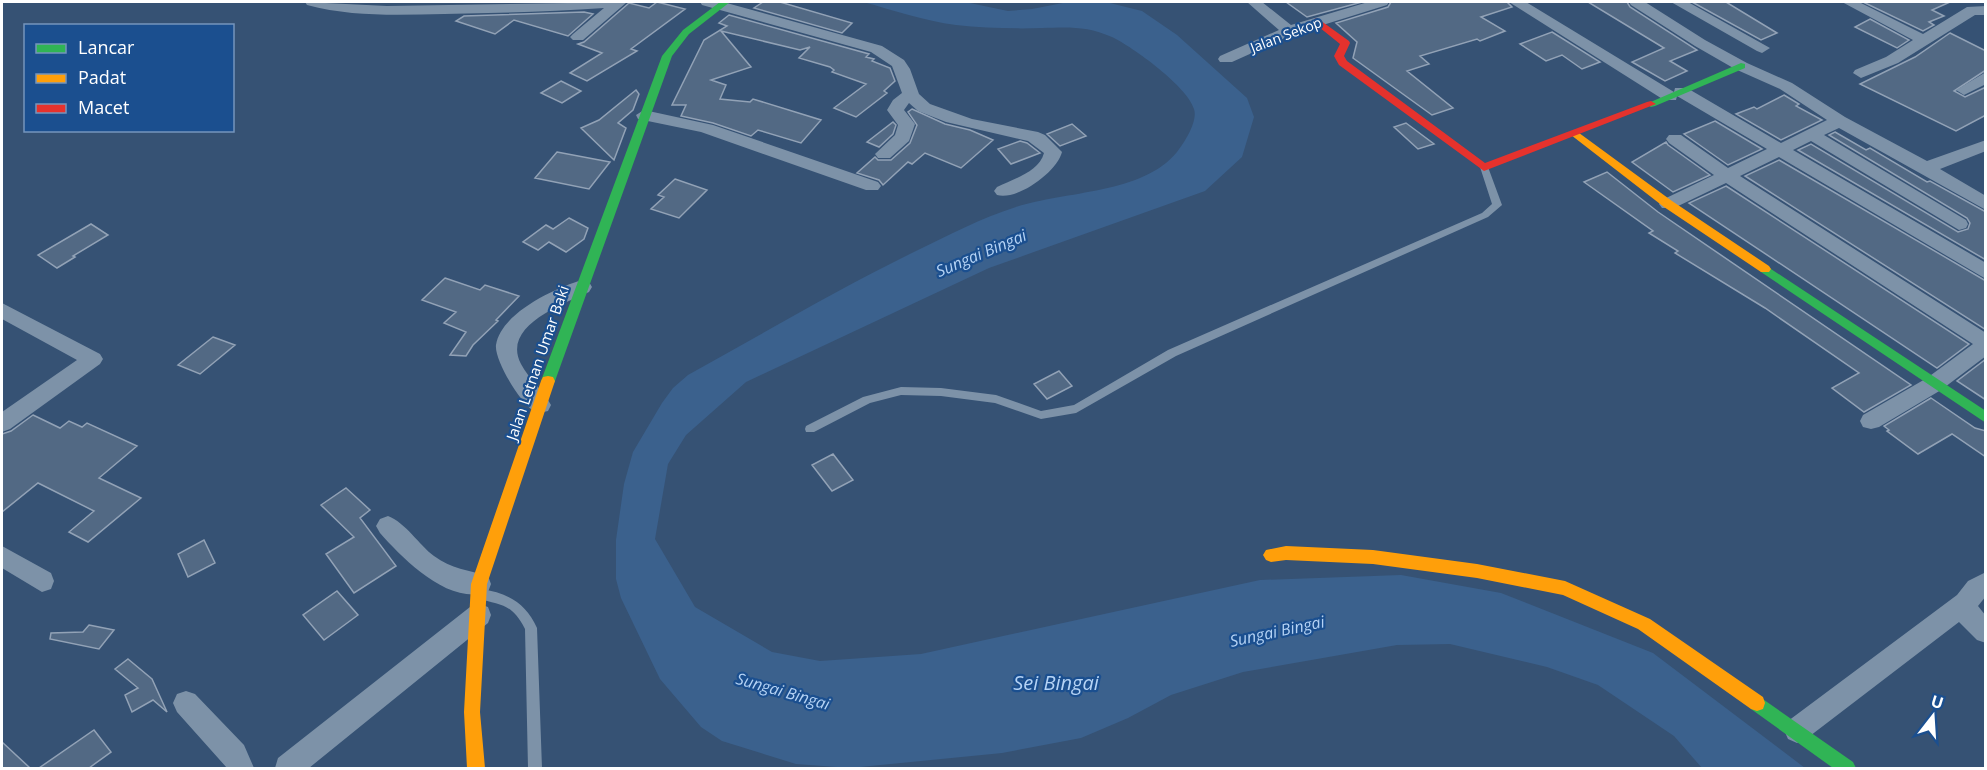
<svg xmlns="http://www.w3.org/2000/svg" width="1987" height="770" font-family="'Open Sans',sans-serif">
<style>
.water{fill:#3b618d}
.building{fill:#526984;stroke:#92a2b6;stroke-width:1.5}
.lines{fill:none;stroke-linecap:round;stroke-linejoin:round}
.lane{fill:#7d92a8;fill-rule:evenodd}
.street{fill:#7d92a8;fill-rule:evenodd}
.fast{fill:#30b455;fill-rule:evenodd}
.slow{fill:#ff9f0a;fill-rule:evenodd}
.jam{fill:#e5322d;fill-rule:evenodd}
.labels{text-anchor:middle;stroke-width:4.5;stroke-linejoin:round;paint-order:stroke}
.far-street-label{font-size:14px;fill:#fff;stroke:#1b4f8f}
.street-label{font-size:15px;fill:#fff;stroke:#1b4f8f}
.water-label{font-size:16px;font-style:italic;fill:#b5d3f5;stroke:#1b4f8f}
.near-water-label{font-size:20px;font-style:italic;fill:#b5d3f5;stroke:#1b4f8f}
</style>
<rect width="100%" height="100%" fill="#365274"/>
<!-- water -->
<path class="water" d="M863 2H965L1008 11 1032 9 1068 2H1106L1142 11 1177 35 1247 98 1254 117 1242 157 1205 191 989 268 746 382 686 435 668 464 655 539 695 607 772 652 820 661 921 654 1260 580 1401 575 1501 593 1653 653 1805 768H1702L1674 736 1598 685 1547 667 1450 644 1397 645 1243 672 1171 695 1128 718 1081 738 1002 753 850 768 796 764 722 741 701 727 660 679 621 598 616 579V540L624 484 633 452 662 403 673 388 688 375C764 333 838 289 916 251 949 235 981 218 1016 207 1065 191 1143 194 1177 152 1185 142 1198 121 1194 109 1188 87 1133 47 1112 37 1087 26 1069 27 1042 28 1014 29 984 28 956 25 924 21 893 10 863 2Z"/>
<!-- building -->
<path class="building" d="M657 2 685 9 631 49 637 51 587 81 570 73 602 53 578 44 584 42 629 3 649 8Z
M763 2H780L852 23 842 33 754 8Z
M1286 2H1362L1307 17Z
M1391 2H1507L1512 7 1481 17 1505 31 1480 41 1477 39 1420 56 1429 64 1407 71 1453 108 1432 115 1353 58 1357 42 1336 23 1388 7Z
M1588 2H1627L1630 7 1697 50 1670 61 1687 71 1665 81 1632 62 1664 48Z
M1692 2H1726L1777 33 1761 40Z
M1863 2H1950L1932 10 1944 16 1929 22 1934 25 1923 31Z
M584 12 593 14 568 36 514 20 495 34 456 21 464 16Z
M729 15 869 54 866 57 874 59 872 61 890 68 895 81 884 91 887 93 856 117 834 108 866 84 832 72 834 70 830 67 799 58 810 47 800 50 721 31 751 67 711 80 726 85 720 99 750 102 753 99 821 120 801 143 758 130 751 136 713 123 681 116 686 105H672L704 40 727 26 719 23Z
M1870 19 1909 40 1897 48 1855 27Z
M1552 32 1600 62 1582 69 1562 55 1546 61 1520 44Z
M1950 33 1986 51V70L1954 91 1965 97 1986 87V115L1956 131 1860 84 1915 57Z
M561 81 581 91 562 103 541 93Z
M636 90 639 94 633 110 618 123 626 128 614 160 581 128 599 120Z
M1784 95 1799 104 1796 106 1822 120 1781 140 1736 114 1754 107 1757 109Z
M912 109 945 124 970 130 993 140 961 168 925 153 912 164 908 162 883 185 879 180 857 173 875 157 878 160H891L910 143 917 125 908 112Z
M1715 121 1762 149 1728 165 1684 134Z
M893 122 896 125 893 134 879 147 867 142Z
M1406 123 1434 144 1418 149 1394 127Z
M1072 124 1086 136 1060 146 1047 134Z
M1835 132 1866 150 1870 148 1927 182 1930 181 1986 212V260L1798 150 1811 144 1958 232 1968 229 1970 223 1967 218 1829 135Z
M1020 141 1027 143 1040 153 1011 164 998 149Z
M1666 142 1668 145 1710 175 1673 192 1632 162Z
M557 152 610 162 589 189 535 178Z
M1779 160 1986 281V330L1745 176Z
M1607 172 1658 212 1911 385 1864 412 1832 388 1859 373 1765 308 1675 253 1678 251 1649 233 1653 231 1584 182Z
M675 179 707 190 679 218 651 209 664 197 658 195Z
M1726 186 1969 344 1937 368 1689 203Z
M569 218 588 228 584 239 566 252 549 242 538 250 523 242 546 225 553 229Z
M91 224 108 235 73 256 75 257 57 268 38 255Z
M445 278 480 290 485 285 519 296 496 320 498 321 473 345 466 356 450 355 466 332 444 323 456 312 422 300Z
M213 337 235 345 200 374 178 365Z
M1986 359V400L1957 381Z
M1059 371 1072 386 1047 399 1034 384Z
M1931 398 1975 428 1986 431V457L1952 434 1918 454 1887 431 1889 430 1884 426Z
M33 415 60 428 69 421 82 427 87 423 137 446 99 478 141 498 88 542 69 532 94 511 38 483 2 512V434L11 431Z
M833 454 853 480 832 491 812 465Z
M346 488 370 510 360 518 396 566 354 593 326 554 354 537 321 505Z
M204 540 215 563 188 577 178 554Z
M337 591 358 615 324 640 303 615Z
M89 625 114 630 99 649 50 639 51 633 83 632Z
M128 659 152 679 167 712 153 700 132 712 125 695 138 688 115 669Z
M94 730 111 752 89 768H39Z
M2 742 30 768H2Z"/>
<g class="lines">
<!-- lane -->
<path class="lane" d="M1484 164 1488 167 1502 205 1488 217 1176 356 1076 413 1041 419 995 403 941 396 901 395 870 403 814 432H806L805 429 806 426 863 397 901 387 941 388 996 395 1041 411 1074 405 1168 350 1482 213 1492 204 1480 167Z
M481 589C508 593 526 603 537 628L542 768H528L525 629C511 602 501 606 477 598L475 594 477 590Z"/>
<!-- street -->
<path class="street" d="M305 2 387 6 627 2 583 40H573L570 37 573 34 604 8C551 12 497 13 444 14 397 15 352 17 307 5Z
M700 2H723L882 46 904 60 910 69 919 94 930 104 972 119 1038 132 1045 135 1062 152C1057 172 1017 201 997 195L994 191 997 187C1013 179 1039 172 1044 153L1028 141 946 122 918 111 909 103 904 110 915 124 909 141 890 158H878L875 154 895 135 898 125 887 110 893 100 902 93 892 66 871 52 702 5Z
M1247 2H1262L1291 25 1368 2H1389L1387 5 1294 34 1232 62H1220L1218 59 1220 56 1279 30Z
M1509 2H1526L1674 92 1675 88H1687L1781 143 1827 120 1780 89 1735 69 1695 46 1631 5 1629 2H1645L1705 40 1747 63 1792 83 1845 117 1927 161 1986 140V151L1940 169 1986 196V210L1839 128 1824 135 1966 220 1968 224 1966 228 1959 230 1811 141 1793 150 1986 263V279L1779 157 1740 176 1986 333V356L1941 390 1879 427 1871 429 1863 427 1860 421 1863 415 1927 378 1973 344 1726 183 1674 208H1662L1659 204 1662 200 1714 175 1669 143 1666 139 1669 135H1681L1728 168 1767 149 1677 96 1676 100H1664Z
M1671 2H1688L1770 48 1762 53 1757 51Z
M1842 2H1859L1923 34 1967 7 1986 6V15H1975L1898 63 1861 78 1853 73 1855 70 1886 57 1913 40Z
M1986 72V84L1964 95 1956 90Z
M644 110 713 125 878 182 881 186 878 190H866L701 132 638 119 636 115Z
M582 280 589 282 592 287 589 292C563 304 501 326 521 364 529 379 543 390 551 405L548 411C543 412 539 414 534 411 521 404 494 360 496 345 501 313 555 288 582 280Z
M2 303 100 354 103 359 100 364 10 429 2 432V412L77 360 2 319Z
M388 516C406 523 419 545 434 556 451 569 469 570 488 576L491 584 488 592C449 606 403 559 380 533L376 526 380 519Z
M2 546 51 573 54 581 51 589 42 592 2 568Z
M1986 572V596L1978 606 1986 616V643L1977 640 1959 622 1806 739 1797 743 1788 739 1784 730 1788 721 1957 595 1968 581Z
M479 604 488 607 491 615 488 623 309 768H275L278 758 470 607Z
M186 691 195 694 244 745 254 768H227L177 712 173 703 177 694Z"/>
<!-- fast -->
<path class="fast" d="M720 2H730L689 34 672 56 555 381 553 385H543L541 381 662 56 683 30Z
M1741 63 1745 64V68L1655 106 1651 107 1646 104Z
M1765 265 1986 411V423L1761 272 1759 269Z
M1757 695 1853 762 1856 768H1833L1751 709 1749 703 1751 697Z"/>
<!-- slow -->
<path class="slow" d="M1575 130 1672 201 1769 266 1771 269 1769 272H1761L1664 207 1571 135 1570 133Z
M548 376 553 377 555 381 487 584 480 712 485 768H467L464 712 471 584 541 381 543 377Z
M1286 546 1373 550 1477 564 1565 581 1650 619 1763 697 1765 703 1763 709 1757 711 1751 709 1638 629 1563 595 1477 578 1373 564 1286 560 1271 562 1266 560 1263 555 1266 550Z"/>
<!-- jam -->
<path class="jam" d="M1317 18 1349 41 1350 43 1344 56 1347 61 1485 163 1647 102 1651 101 1656 104 1484 171 1339 65 1334 56 1340 44 1314 23V19Z"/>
</g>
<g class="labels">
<!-- far-street labels -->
<g class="far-street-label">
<text transform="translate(1286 35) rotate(-21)" y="5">Jalan Sekop</text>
</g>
<!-- street labels -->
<g class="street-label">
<text transform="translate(538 363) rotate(-71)" y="5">Jalan Letnan Umar Baki</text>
</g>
<!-- water labels -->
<g class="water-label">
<text transform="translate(981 253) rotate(-23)" y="6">Sungai Bingai</text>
<text transform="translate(1277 631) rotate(-12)" y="6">Sungai Bingai</text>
<text transform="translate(783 691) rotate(16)" y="6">Sungai Bingai</text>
</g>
<!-- near-water labels -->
<g class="near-water-label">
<text x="1056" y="690">Sei Bingai</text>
</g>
</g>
<!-- border -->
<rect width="1987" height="770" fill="none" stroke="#ffffff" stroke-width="6"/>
<!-- legend -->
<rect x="24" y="24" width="210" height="108" fill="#1b4f8f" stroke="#7695bc" stroke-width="1.5"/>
<rect x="36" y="44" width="30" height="9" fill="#30b455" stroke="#7695bc" stroke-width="1.5"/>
<text x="78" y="54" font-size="18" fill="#ffffff">Lancar</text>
<rect x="36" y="74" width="30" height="9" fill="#ff9f0a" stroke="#7695bc" stroke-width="1.5"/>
<text x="78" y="84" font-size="18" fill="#ffffff">Padat</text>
<rect x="36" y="104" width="30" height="9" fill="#e5322d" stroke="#7695bc" stroke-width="1.5"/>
<text x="78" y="114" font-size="18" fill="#ffffff">Macet</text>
<!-- north arrow -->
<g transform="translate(1933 716) rotate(17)" stroke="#1b4f8f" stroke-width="4.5" paint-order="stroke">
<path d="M0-4.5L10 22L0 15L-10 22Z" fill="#ffffff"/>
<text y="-9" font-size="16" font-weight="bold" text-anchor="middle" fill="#ffffff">U</text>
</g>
</svg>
